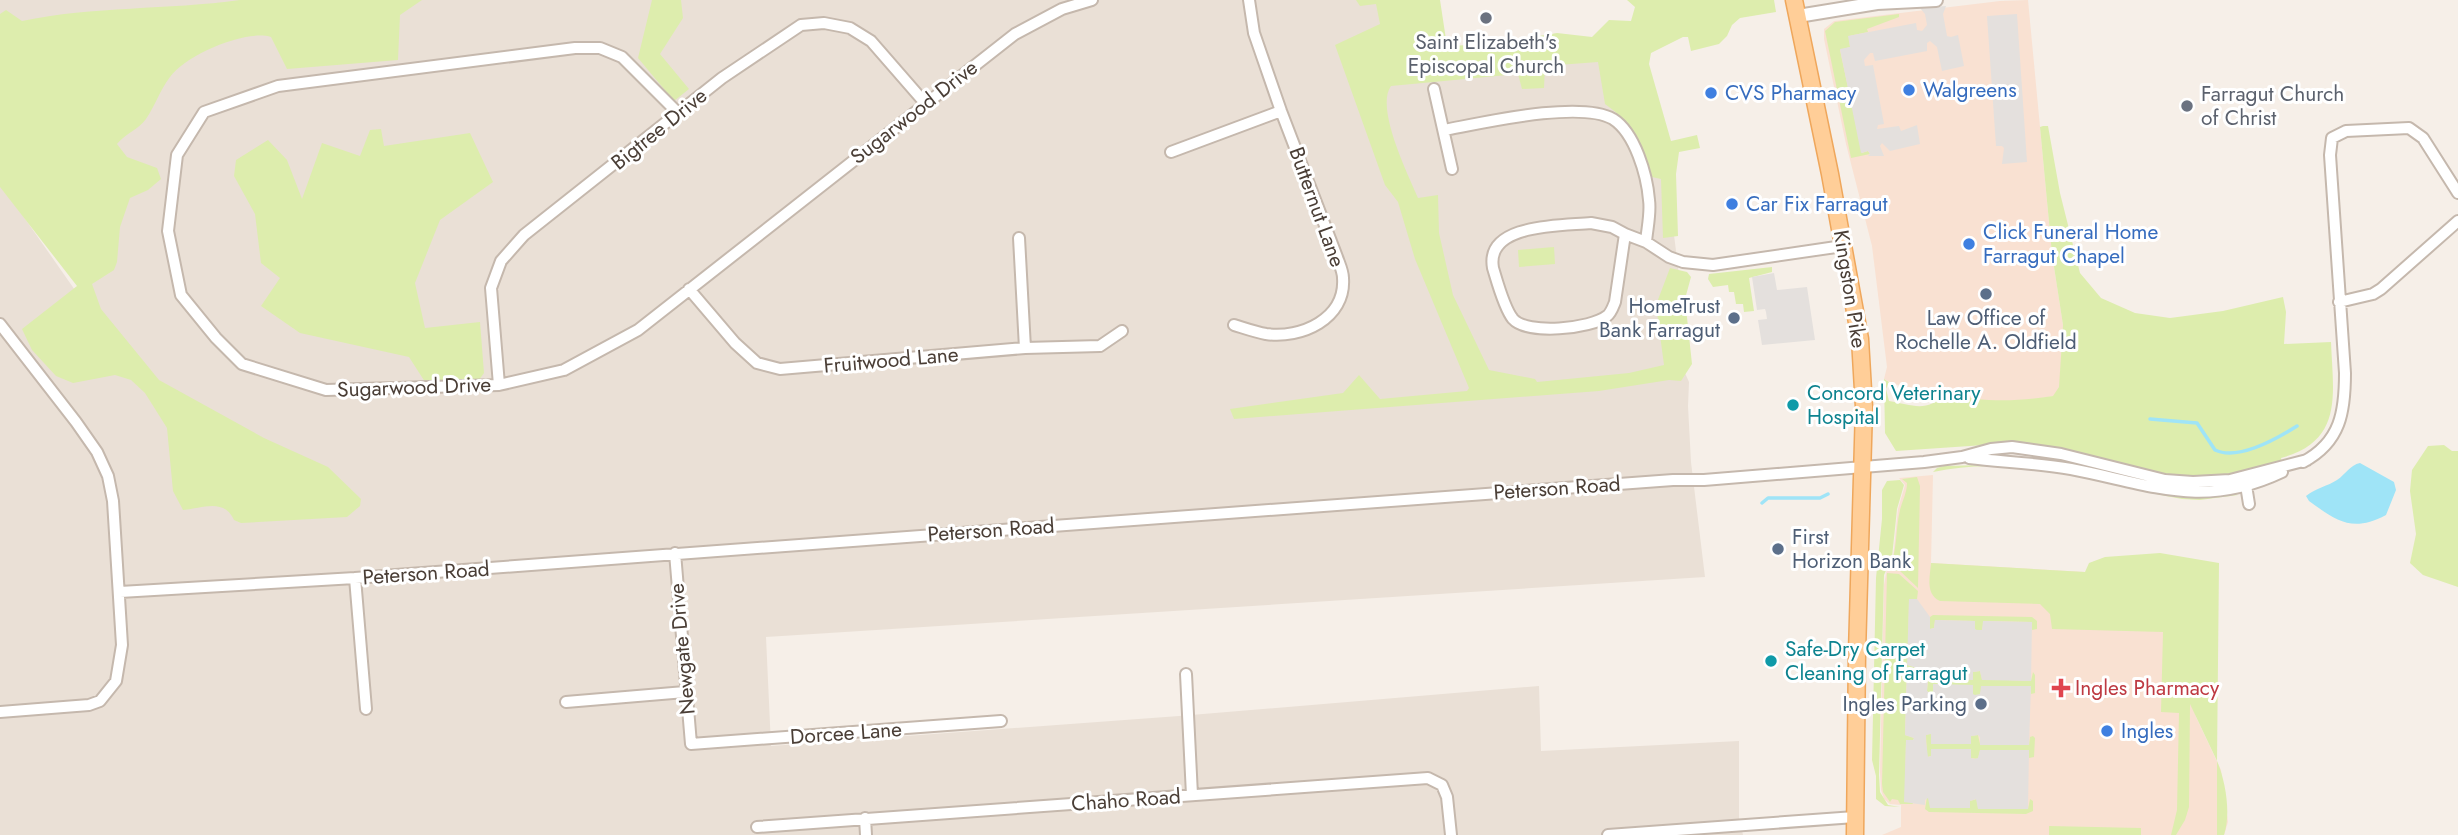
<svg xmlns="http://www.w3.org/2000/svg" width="2458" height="835" font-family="Jost,sans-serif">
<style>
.residential{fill:#eae0d6}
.commercial{fill:#f9e1d2}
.green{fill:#ddedad}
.parking{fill:#e4e0dd}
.water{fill:#9fe4f7}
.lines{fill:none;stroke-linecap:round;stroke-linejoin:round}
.stream{stroke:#9fe4f7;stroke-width:3.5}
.minor-casing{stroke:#c5b8ad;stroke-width:14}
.tertiary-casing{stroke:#c5b8ad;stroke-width:16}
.primary-casing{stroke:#efa75c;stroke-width:19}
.minor{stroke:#fff;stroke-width:10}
.tertiary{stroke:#fff;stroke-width:12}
.primary{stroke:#ffce98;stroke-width:16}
.worship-dot{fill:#6b7280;stroke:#fff;stroke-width:2.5}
.shop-dot{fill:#3f7fe0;stroke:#fff;stroke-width:2.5}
.service-dot{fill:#5c6f8a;stroke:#fff;stroke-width:2.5}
.culture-dot{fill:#0f9aa8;stroke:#fff;stroke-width:2.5}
.health-dot{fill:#e0444e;stroke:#fff;stroke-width:2.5}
.labels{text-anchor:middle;stroke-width:6;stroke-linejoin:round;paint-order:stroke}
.worship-label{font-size:21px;fill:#5b616d;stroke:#fff}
.shop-label{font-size:21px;fill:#366cbe;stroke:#fff;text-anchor:start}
.street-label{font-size:21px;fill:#4a3e36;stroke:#fff}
.service-label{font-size:21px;fill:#4e5e75;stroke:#fff;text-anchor:end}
.culture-label{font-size:21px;fill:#0d838f;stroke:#fff;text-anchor:start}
.health-label{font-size:21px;fill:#be3a42;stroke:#fff;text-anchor:start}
</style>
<rect width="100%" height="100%" fill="#f6efe8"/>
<!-- residential -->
<path class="residential" d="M0 0H1434L1442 49 1631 50 1673 227 1679 275 1685 373 1689 382 1688 406 1691 462 1705 577 766 637 771 746 1179 716 1539 686 1541 751 1739 741V818L1743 835H0V183L84 303 0 30Z"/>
<!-- commercial -->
<path class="commercial" d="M2028 0 2052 254 2063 325 2060 387 2054 396 2024 401H1979L1913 390 1892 383 1884 379 1887 367 1872 246 1846 144 1824 39V29L1834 21 2000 1Z
M1933 475 1931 563 2085 572 2166 613 2196 717 2221 770 2228 822 2224 835H1882L1901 827V805L1890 804 1884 799 1881 790 1880 772 1884 585 1887 569 1893 559 1898 509 1905 485 1899 478Z"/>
<!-- green -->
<path class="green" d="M240 0H422L400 15 398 60 287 69 271 37C246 29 185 55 170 77 160 90 155 106 146 119 139 129 125 134 117 144L127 157 157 168 161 179 148 190 130 198 120 227 117 262 114 270 92 284 101 309 159 380 264 438 328 467 361 499 360 506 347 517 241 523 234 520C224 498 203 508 183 510L173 491 167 428 145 393 131 380 115 375 73 383 56 376 32 350 22 329 77 286 0 187V14L6 10 22 21C93 6 168 10 240 0Z
M652 0H681L683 18 660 54 689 89 674 101 638 58Z
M1356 0H1440L1447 46 1491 44 1557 33 1592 37 1609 20 1631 21 1635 7 1627 0H1774L1776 12 1740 18 1732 25 1727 36 1719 44 1691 51 1688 37H1683L1651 53 1649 64 1671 141 1697 135 1700 148 1679 152 1676 174 1678 236 1663 238 1661 179 1652 177C1640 141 1637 127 1605 104L1598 62 1545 66 1544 88 1522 89 1518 74 1391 86C1375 108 1408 174 1418 198L1438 195 1439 233 1453 295 1489 370 1535 379 1537 382 1629 373 1664 365 1656 305 1670 268 1687 272 1691 277 1685 299 1692 364 1681 381 1669 380 1599 391 1234 419 1230 409 1343 393 1359 375 1380 399 1467 391 1469 388 1415 259 1398 202 1385 185 1335 45 1380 24 1376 4 1360 6Z
M1899 14V17L1867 29 1868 32 1849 36 1850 47 1840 50 1862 153 1868 151 1870 154 1851 158 1825 31 1835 22Z
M2043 126H2048L2060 193 2080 273 2101 298 2135 313 2170 318 2223 311 2283 297 2286 312 2284 344 2331 342C2333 394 2344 441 2281 458L2282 462 2224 476 2178 477 2014 443 1896 451 1885 433 1884 379 1889 382 1886 389 1889 401C1912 405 1927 413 1945 394 1983 402 2015 402 2053 396L2059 387 2063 325 2052 254 2040 127Z
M381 129 384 146 470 133 493 182 440 220 415 283 425 328 480 322 484 373 479 380 427 385 409 357 300 333 261 306 280 278 261 263 255 214 234 176 236 160 268 140 287 160 302 199 322 143 360 156 370 130Z
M1554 247 1555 264 1519 267 1518 250Z
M1772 267V272L1749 278 1754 311 1744 312 1743 304H1736L1734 292H1729L1728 285 1713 287 1708 279 1709 274Z
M2444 445 2452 451H2458V587L2423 575 2410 563 2416 534 2410 491 2412 470 2428 446Z
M2023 464 2233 493 2238 495 2200 500 2182 499C2100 485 2017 453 1933 472L1937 468 1944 466Z
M1917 477 1920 486 1918 588 1900 571H1888C1898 552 1895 531 1900 510 1902 501 1907 493 1907 483L1902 479Z
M1900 480 1904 485 1897 509 1892 557 1884 575 1879 775 1880 792 1888 805 1900 807 1885 806 1876 799V776L1872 760 1876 578 1882 519V490L1887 481Z
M2160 553 2219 563 2217 761C2226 782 2231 814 2224 835H2217V761L2190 704 2189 807 2185 820 2176 835H2171L2177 810 2179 713 2161 712 2163 632 2052 629 2050 614 2040 604 1940 601C1925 594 1930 577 1931 563L2085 572 2089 563 2105 557Z
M1887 573 1899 574 1918 591 1917 599H1909L1908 665 1917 668 1907 670 1905 735 1914 738 1913 740H1906L1905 802H1912L1913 804H1900L1898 800 1892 799 1890 802 1883 792 1882 784Z
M1933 615 2032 617 2037 621V629L2032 630V622L1984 621 1982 630H1975V621L1935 620 1934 628 1930 629V617Z
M1929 670 1933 671V678L1973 679V672L1980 671 1982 679 2031 681 2033 672 2035 675V693L2031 694 2030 686H1982L1980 695H1973V686L1933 684V692L1929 693 1927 691Z
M1929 734H1931V743L1971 744V736L1978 735 1980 744 2029 745 2030 737 2033 736 2035 738 2034 757 2029 758V750H1980L1978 759 1971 758V750L1931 749V756L1927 757 1926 735Z
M1927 797 1930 798V807L1970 808V801L1977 799 1978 808 2028 809 2030 799 2033 801V811L2026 814 1929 812 1925 809Z
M2049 826 2141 828V835H2049Z"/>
<!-- parking -->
<path class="parking" d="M1946 6 1943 14 1947 36 1951 37 1958 35 1964 66 1942 71 1937 47 1930 41 1927 43V51L1875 61 1873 53H1870L1864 60 1865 66 1873 65 1884 124 1878 125 1877 129 1899 126 1901 131 1917 125 1920 144 1890 151 1882 143 1880 146 1884 156H1868L1870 154 1868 151 1861 153 1840 49 1850 47 1848 36 1916 23 1917 30 1922 31 1927 25 1925 14 1920 8Z
M2017 14 2027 162 2002 164 2004 148 2002 146H1996L1987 16Z
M1774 273 1777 290 1807 287 1815 340 1762 345 1758 320 1767 319 1766 312 1765 309 1757 310 1752 277Z
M1909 599H1917L1930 617V629L1934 628 1935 620 1975 621V629L1977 630H1982L1983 621 2032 622 2031 681 1982 680 1980 671 1973 672V680L1933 679V670L1928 672 1927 691 1930 693 1933 692V684L1973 685V694L1975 695 1980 694 1981 686H2031L2029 745H1980V737L1978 735 1971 736V744H1931V734L1926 735V742L1928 757 1931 756V749H1971V758L1974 759 1978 758 1980 750H2029L2028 809H1978L1976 799 1970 801V808H1930L1928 798 1925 800V805L1904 802 1906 740H1913L1914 738 1905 735 1907 669 1917 668 1907 665Z"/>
<!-- water -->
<path class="water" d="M2360 463 2394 482 2396 490 2386 515C2352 533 2337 521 2309 501L2306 496C2316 488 2328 486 2337 480 2346 474 2350 465 2360 463Z"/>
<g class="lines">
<!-- stream -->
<path class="stream" d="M2150 419 2197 423 2215 450C2238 461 2278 438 2297 426
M1762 503 1768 498H1820L1828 494"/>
<defs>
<path id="minor" d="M1434 89 1452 169
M678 113 622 57 600 48H575L278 86 204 112 177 155 168 231 181 295 216 338 242 364 326 390 499 385 564 370 638 330 1015 34 1062 9 1092 0
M1444 130C1482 123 1580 100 1613 119 1635 133 1647 175 1649 200 1651 213 1647 229 1646 242
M1171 152 1281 111
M1591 223 1612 227 1625 234 1615 302C1613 307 1611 313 1607 316 1591 329 1527 335 1513 319 1504 308 1497 281 1493 268 1485 223 1562 226 1591 223Z
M1625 234 1646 242 1669 257 1683 262 1713 265 1843 246
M1019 238 1025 348
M689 289 735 343 757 363 780 369 1025 348 1100 346 1122 331
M2339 302 2373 294 2381 289 2458 221
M0 324 76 422 97 452 108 476 113 501 122 645 116 681 100 701 89 705 0 712
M1234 325C1244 328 1255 332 1266 334 1301 339 1346 319 1343 278 1343 271 1339 263 1337 257L1281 111 1254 33 1249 0
M499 385 491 288 501 261 524 235 678 113 722 78 801 25 824 23 850 28 871 41 925 103
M1969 458C2003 462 2037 463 2071 469 2150 484 2202 510 2282 472
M2303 462C2341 442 2345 411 2345 373L2330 155 2332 138 2346 131 2409 128 2423 138 2458 193
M2245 479 2249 504
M675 553 691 744 1001 721
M355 578 366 709
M120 592 355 578 1673 480H1704L1924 462 1962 457 1991 449 2012 447 2061 454 2165 480 2193 482 2230 480 2307 460
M1186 674 1192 795
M566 702 685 692
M865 818 866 835
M757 827 1428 778 1442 785 1447 797 1451 835
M1608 835 1855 817"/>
<path id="tertiary" d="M1798 16 1877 3 1936 0"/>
<path id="primary" d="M1794 0 1830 174 1860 339 1864 407 1857 653 1855 835"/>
</defs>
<!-- minor casing -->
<use href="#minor" class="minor-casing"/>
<!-- tertiary casing -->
<use href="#tertiary" class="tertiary-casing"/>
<!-- primary casing -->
<use href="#primary" class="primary-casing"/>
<!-- minor -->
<use href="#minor" class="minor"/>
<!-- tertiary -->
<use href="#tertiary" class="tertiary"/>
<!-- primary -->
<use href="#primary" class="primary"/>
</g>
<!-- markers -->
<g class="worship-dot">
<circle cx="1486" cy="18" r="7"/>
<circle cx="2187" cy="106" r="7"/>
</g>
<g class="shop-dot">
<circle cx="1909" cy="90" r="7"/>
<circle cx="1711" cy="93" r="7"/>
<circle cx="1732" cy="204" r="7"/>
<circle cx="1969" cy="244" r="7"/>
<circle cx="2107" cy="731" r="7"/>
</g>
<g class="service-dot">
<circle cx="1986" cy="294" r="7"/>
<circle cx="1734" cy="318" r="7"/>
<circle cx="1778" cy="549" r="7"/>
<circle cx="1981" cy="704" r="7"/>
</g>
<g class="culture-dot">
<circle cx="1793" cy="405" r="7"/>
<circle cx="1771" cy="661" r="7"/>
</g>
<path class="health-dot" d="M2057.5 677.5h7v7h7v7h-7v7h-7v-7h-7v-7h7z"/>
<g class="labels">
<!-- worship labels -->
<g class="worship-label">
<text x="1486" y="49">Saint Elizabeth's<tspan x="1486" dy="24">Episcopal Church</tspan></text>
<text x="2201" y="101" text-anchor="start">Farragut Church<tspan x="2201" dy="24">of Christ</tspan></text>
</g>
<!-- shop labels -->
<g class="shop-label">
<text x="1923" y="97">Walgreens</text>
<text x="1725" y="100">CVS Pharmacy</text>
<text x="1746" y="211">Car Fix Farragut</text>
<text x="1983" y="239">Click Funeral Home<tspan x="1983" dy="24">Farragut Chapel</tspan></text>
<text x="2121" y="738">Ingles</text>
</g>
<!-- street labels -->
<g class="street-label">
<text transform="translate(914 112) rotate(-38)" y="7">Sugarwood Drive</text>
<text transform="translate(659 129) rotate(-39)" y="7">Bigtree Drive</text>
<text transform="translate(1317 207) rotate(70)" y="7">Butternut Lane</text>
<text transform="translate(1850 289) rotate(81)" y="7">Kingston Pike</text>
<text transform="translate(891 360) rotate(-5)" y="7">Fruitwood Lane</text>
<text transform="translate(414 387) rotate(-2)" y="7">Sugarwood Drive</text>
<text transform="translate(1557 488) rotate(-4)" y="7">Peterson Road</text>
<text transform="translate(991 530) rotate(-4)" y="7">Peterson Road</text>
<text transform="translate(426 573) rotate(-4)" y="7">Peterson Road</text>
<text transform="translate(682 649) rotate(-95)" y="7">Newgate Drive</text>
<text transform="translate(846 733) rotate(-4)" y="7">Dorcee Lane</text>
<text transform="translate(1126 800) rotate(-4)" y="7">Chaho Road</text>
</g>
<!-- service labels -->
<g class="service-label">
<text x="1720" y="313">HomeTrust<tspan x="1720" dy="24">Bank Farragut</tspan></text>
<text x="1986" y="325" text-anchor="middle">Law Office of<tspan x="1986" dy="24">Rochelle A. Oldfield</tspan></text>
<text x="1792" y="544" text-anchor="start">First<tspan x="1792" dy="24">Horizon Bank</tspan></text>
<text x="1967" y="711">Ingles Parking</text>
</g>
<!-- culture labels -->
<g class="culture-label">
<text x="1807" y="400">Concord Veterinary<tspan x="1807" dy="24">Hospital</tspan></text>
<text x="1785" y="656">Safe-Dry Carpet<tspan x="1785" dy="24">Cleaning of Farragut</tspan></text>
</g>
<!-- health labels -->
<g class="health-label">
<text x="2075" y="695">Ingles Pharmacy</text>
</g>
</g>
</svg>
